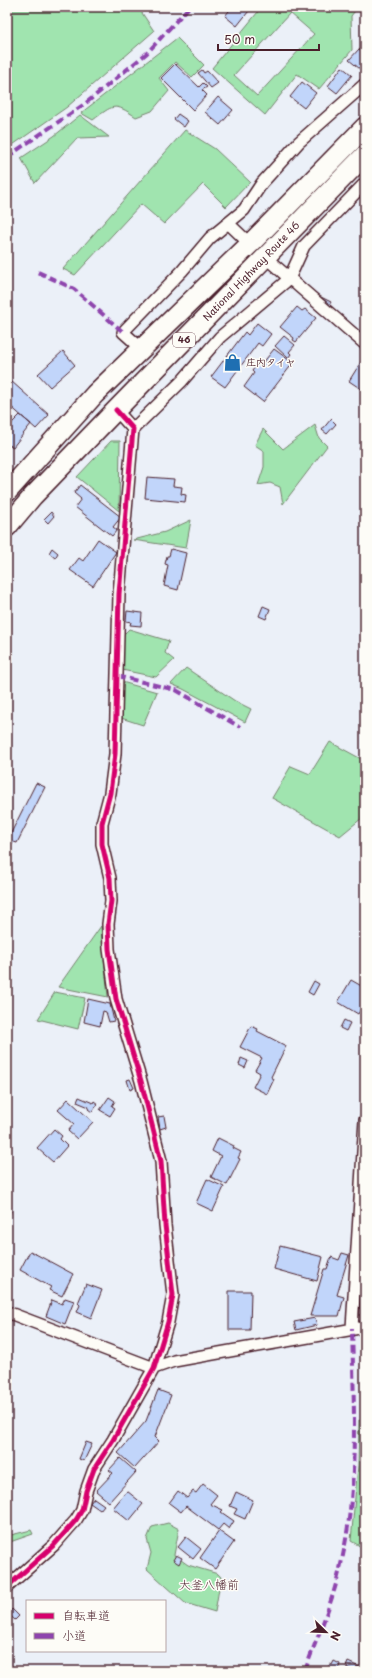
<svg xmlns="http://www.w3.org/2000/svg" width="372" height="1678" font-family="'Playpen Sans','Klee One',sans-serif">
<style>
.green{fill:#a0e4af;stroke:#75826d;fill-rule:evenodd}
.building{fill:#c1d5fa;stroke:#4a1f2b}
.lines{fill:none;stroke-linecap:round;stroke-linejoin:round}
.minor-casing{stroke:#4a1f2b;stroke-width:14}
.trunk-casing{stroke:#4a1f2b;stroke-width:22}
.minor{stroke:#fdfcf7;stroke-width:11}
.trunk{stroke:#fdfcf7;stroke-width:19}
.quiet{stroke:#8e44ad;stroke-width:4;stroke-dasharray:8 4;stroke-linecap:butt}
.cycleway-casing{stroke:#fdfcf7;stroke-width:8}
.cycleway{stroke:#d6006c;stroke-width:5}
.labels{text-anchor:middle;stroke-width:3;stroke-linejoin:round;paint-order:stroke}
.shield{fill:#fdfcf7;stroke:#806168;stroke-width:1}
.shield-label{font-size:9px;font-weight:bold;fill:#4a1f2b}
.street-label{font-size:10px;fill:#4a1f2b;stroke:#fdfcf7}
.poi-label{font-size:10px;font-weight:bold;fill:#4a1f2b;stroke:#fdfcf7;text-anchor:start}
.quarter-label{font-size:12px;fill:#4a1f2b;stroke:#fdfcf7}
</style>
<rect width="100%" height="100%" fill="#ebf0f8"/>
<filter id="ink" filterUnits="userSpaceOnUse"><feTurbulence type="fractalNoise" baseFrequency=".025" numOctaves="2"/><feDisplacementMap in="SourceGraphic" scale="8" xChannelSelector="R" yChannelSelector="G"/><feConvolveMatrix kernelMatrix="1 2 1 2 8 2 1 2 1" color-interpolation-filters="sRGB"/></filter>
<g filter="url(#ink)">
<!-- green -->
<path class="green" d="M7 7H138L154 31 67 107 7 149Z
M262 7H358L351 16 352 50 319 89 297 74 265 115 212 68ZM290 13 314 34 257 96 234 75Z
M177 38 204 65 192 77 175 62 159 78 169 91 152 111 136 117C114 102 113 105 93 120L81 113Z
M80 115 109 137 77 138 35 183 21 158 54 136Z
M185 130 215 149 250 182 226 207 203 184 164 224 141 204 75 275 63 269Z
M315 425 319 438 327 446 283 504 280 487 270 483 258 485 264 467V451L255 445 263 429 283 449Z
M111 441H120L119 511 77 477Z
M191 520 186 548 133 540 165 532Z
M129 629 169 641 165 653 174 660 156 677 122 670 123 635Z
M186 668 235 701 251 709 245 722 183 689 171 684Z
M122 682 157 692 143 725 121 718Z
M330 742 365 761V809L362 818 340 836 272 798 291 766 310 774Z
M101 926 108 997 58 987Z
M55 992 85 998 78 1029 38 1019Z
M359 1420 365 1423V1549L351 1541 358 1465Z
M168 1523 179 1529 174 1555 188 1565 218 1574 221 1577 215 1612 185 1603 147 1569 151 1553 147 1539 152 1527Z
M31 1530 33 1534 7 1543V1536Z"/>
<!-- building -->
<path class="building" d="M232 7H252L237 26 225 16Z
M359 49 365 54V73L349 60Z
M175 64 199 87 203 83 207 87 202 90 207 95 193 110 161 78Z
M342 67 352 75 337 93 328 86Z
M202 70 204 73 207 71 218 83 211 88 198 73Z
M302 82 316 93 304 108 290 97Z
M218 97 233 110 220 125 205 112Z
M178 114 188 121 184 127 174 119Z
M321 297 331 302 328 307 319 302Z
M297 307 302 311 305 309 316 318 296 342 293 340 294 338 280 327Z
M257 323 271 334 262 346 258 343 225 387 211 377 245 332 248 335Z
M284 336 295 345 289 352 291 354 288 358 275 346Z
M274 349 293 363 263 402 244 387 254 373 252 371 259 362 262 364Z
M63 351 75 365 50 387 38 374Z
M364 357 365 382 361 389 349 381Z
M11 381 49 415 36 429 7 403V398L10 395 7 392V385Z
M20 415 31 424 13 447 7 444V425L9 426Z
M331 419 336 424 327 434 322 430Z
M365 441V452L359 448Z
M147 477 174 479 173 486 182 487 181 494 186 495 185 502 145 498Z
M80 485 121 517 113 527 117 530 112 536 75 507 81 499 74 493Z
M51 512 54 516 48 523 44 519Z
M98 539 116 552 93 586 70 570 79 558 83 561Z
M52 548 58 553 55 558 49 553Z
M171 549 186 553 178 590 164 586 168 565 165 564 167 556H169Z
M263 606 270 609 266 619 259 616Z
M127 611 142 613 141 626 130 625 131 622 126 621Z
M36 783 45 787 17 843 14 842 9 845 7 841Z
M351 980 365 988V1002L358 1014 338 1002Z
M314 981 319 984 313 995 308 992Z
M88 999 110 1004 114 1021 109 1022 106 1012 103 1011 100 1026 84 1022Z
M344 1020 350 1023 346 1031 340 1028Z
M251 1026 258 1029 257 1031 286 1046 271 1077 274 1079 267 1094 253 1087 260 1073 255 1070 262 1058 240 1047Z
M241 1058 248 1061 245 1068 239 1065Z
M130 1079 134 1088 130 1090 127 1080Z
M79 1097 93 1103 94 1101 98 1104 92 1112 88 1109 89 1107 77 1102Z
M109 1097 115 1101 112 1106 115 1108 110 1116 100 1110Z
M68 1099 93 1122 77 1139 68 1131 74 1124 58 1110Z
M164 1116 166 1127 160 1129 158 1117Z
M54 1129 62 1136 60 1139 67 1146 53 1162 37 1148Z
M218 1138 234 1146 233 1148 241 1152 238 1158 240 1159 227 1185 211 1177 221 1156 212 1151Z
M207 1179 224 1187 213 1211 196 1203Z
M7 1209 11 1211 7 1221Z
M280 1246 323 1257 317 1281 274 1269Z
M30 1251 73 1274 62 1296 49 1290 51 1287 20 1270Z
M342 1253 349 1255 337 1295 344 1297 339 1316H310L324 1269H327L331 1257 339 1260Z
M86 1284 102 1290 91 1318 77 1312 80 1305 78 1303Z
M229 1291H251L250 1330H229Z
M65 1298 74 1301 65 1324 46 1316 52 1300 62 1304Z
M315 1318 317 1325 296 1330 294 1322Z
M158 1390 171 1395 155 1437 159 1441 135 1468 118 1453 146 1421Z
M86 1442 92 1444 84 1461 79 1459Z
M120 1458 136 1472 109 1502 96 1491 113 1473 109 1470Z
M203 1484 217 1495 210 1504 223 1510 221 1512 234 1521 229 1529 223 1524 218 1530 186 1506 181 1512 169 1503 178 1491 187 1498 193 1491 196 1493Z
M127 1491 143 1504 129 1521 113 1508Z
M236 1492 253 1500 245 1519 234 1514 237 1509 230 1506Z
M94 1498 104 1505 100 1510 90 1503Z
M219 1531 234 1542 215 1569 200 1558Z
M186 1537 201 1549 193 1559 178 1547Z
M176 1555 182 1558 179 1564 173 1560Z
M12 1609 19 1616 15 1620 8 1614Z
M334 1661 340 1664 339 1668 345 1671H326L330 1664 332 1665Z
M348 1662 364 1669 363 1671H355L346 1667Z"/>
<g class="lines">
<defs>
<path id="minor" d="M229 224 250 244
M265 257 365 344
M142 349 123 332 182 271 210 238 244 210 262 183 299 142 365 84
M133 429 182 381 220 337 289 279 304 246 365 183
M7 1312 154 1368 174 1361 365 1327
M352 1328 365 1120
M7 1587 54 1545 76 1520 82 1510 86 1491 94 1469 113 1440 154 1368 168 1322 173 1295 165 1225 161 1161 141 1081 116 999 109 949 108 924 111 901 110 878 102 844V823L110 793 115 754 119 594 133 429 116 410"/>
<path id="trunk" d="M7 492 95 394 250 244 365 127
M7 527 33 496 116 410 365 155"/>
</defs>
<!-- minor casing -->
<use href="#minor" class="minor-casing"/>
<!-- trunk casing -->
<use href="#trunk" class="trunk-casing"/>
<!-- minor -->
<use href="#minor" class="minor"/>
<!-- trunk -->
<use href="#trunk" class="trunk"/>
<!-- quiet -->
<path class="quiet" d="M7 157 86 103 147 53 189 7
M38 272 74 289 123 332
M117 676 176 690 240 727
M305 1671C314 1645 325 1620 333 1594 360 1508 354 1416 352 1328"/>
<defs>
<path id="cycleway" d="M7 1587 54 1545 76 1520 82 1510 86 1491 94 1469 113 1440 154 1368 168 1322 173 1295 165 1225 161 1161 141 1081 116 999 109 949 108 924 111 901 110 878 102 844V823L110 793 115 754 119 594 133 429 116 410"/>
</defs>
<!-- cycleway casing -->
<use href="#cycleway" class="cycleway-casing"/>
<!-- cycleway -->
<use href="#cycleway" class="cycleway"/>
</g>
</g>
<!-- icons -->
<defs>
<symbol id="shop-bare" viewBox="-9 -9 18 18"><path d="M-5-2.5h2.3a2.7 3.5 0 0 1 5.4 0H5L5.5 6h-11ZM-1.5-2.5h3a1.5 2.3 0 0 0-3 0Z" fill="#1f6fb2" stroke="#fdfcf7" stroke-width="2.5" paint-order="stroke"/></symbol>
</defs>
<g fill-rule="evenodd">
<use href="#shop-bare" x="220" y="350" width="25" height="25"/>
</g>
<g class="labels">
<!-- shield labels -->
<rect class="shield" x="173" y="333" width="22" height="14" rx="3"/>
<g class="shield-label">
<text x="184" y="343">46</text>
</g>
<!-- street labels -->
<g class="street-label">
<text transform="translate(251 271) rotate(-46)" y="4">National Highway Route 46</text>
</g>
<!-- poi labels -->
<g class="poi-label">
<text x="246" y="366">庄内タイヤ</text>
</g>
<!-- quarter labels -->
<g class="quarter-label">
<text x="209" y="1589">大釜八幡前</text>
</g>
</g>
<!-- margin -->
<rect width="372" height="1678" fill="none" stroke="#fdfcf7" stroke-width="24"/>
<rect x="12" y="12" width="348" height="1654" fill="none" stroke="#4a1f2b" stroke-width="1.5" filter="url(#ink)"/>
<!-- legend -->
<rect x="26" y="1600" width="140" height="52" fill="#fdfcf7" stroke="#b5a4a5"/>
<rect x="34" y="1613" width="20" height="6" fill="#d6006c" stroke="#b5a4a5"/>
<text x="62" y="1620" font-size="12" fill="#4a1f2b">自転車道</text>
<rect x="34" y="1633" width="20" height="6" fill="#8e44ad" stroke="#b5a4a5"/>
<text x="62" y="1640" font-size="12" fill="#4a1f2b">小道</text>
<!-- north arrow -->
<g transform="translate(326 1632) rotate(113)" stroke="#fdfcf7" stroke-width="3" paint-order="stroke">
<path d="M0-3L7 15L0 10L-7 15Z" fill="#4a1f2b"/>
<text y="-6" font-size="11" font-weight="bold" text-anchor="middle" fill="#4a1f2b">N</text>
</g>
<!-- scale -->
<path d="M218 44v6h101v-6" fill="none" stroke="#4a1f2b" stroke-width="2"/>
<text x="224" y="44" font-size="12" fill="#4a1f2b" stroke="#fdfcf7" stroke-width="3" paint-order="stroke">50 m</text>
</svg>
